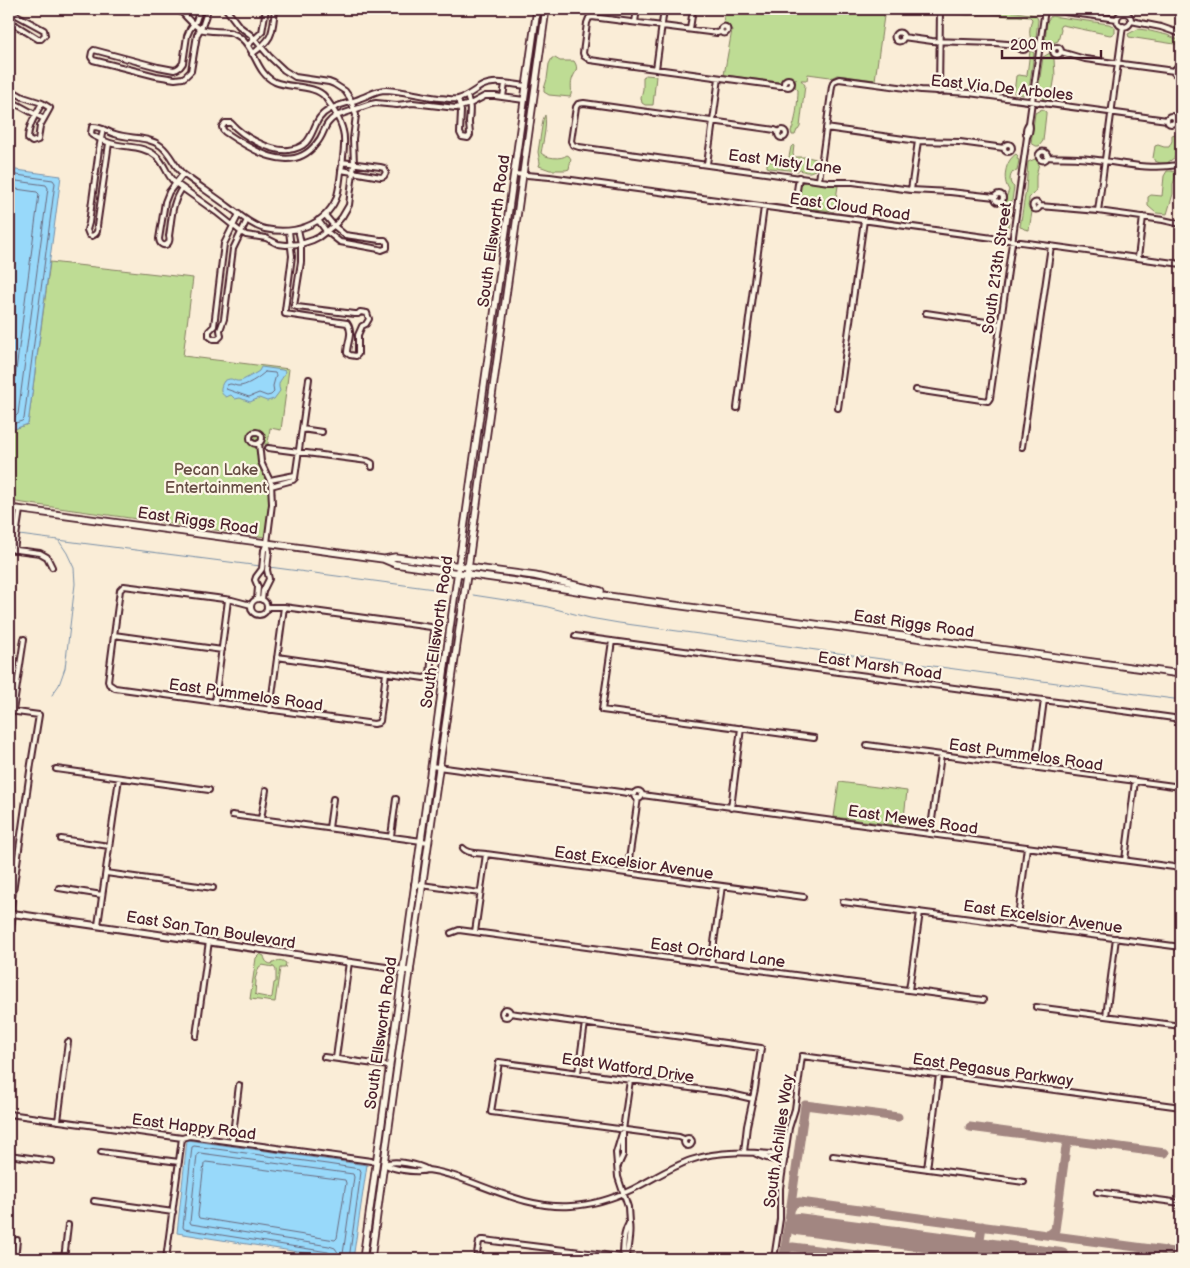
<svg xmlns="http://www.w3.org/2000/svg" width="1190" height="1268" font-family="'Balsamiq Sans',sans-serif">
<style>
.green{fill:#bedc94;stroke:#847e60;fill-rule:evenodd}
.water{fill:#98d9fa;stroke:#798fa7}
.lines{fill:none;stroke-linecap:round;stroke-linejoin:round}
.shore{stroke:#69697e;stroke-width:1}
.stream{stroke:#798fa7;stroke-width:1}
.taxiway{stroke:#a28681;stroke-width:9}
.runway{stroke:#a28681;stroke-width:22}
.street-casing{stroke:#4a1f2b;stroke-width:8}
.secondary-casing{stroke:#4a1f2b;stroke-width:9}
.primary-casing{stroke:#4a1f2b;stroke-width:9}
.street{stroke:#fcf5e5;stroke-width:4}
.secondary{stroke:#fcf5e5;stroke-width:5}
.primary{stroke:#fcf5e5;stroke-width:5.5}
.labels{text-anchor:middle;stroke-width:4.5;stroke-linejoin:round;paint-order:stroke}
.street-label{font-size:16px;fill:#4a1f2b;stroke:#fcf5e5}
.park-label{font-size:16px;fill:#674e45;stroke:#fcf5e5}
</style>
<rect width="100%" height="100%" fill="#faedd7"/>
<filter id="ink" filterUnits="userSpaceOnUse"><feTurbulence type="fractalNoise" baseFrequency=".02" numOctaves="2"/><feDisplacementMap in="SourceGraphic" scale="10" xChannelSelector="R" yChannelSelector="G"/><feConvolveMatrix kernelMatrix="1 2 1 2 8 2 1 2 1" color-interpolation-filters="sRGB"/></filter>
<g filter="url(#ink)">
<!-- green -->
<path class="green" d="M725 9H885L875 80 837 75 831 78 830 77 808 74 807 80H801L805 85 800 127 798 130H797L795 135H792L791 131C796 123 798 100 798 90L795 87V80L797 79C785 76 789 73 779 82L724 75 732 30 728 24 723 23Z
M944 9H996L1036 15 1038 20 1035 46C1028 38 1029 30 1032 19L1030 17 1018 16H1009L990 14 968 15 944 13Z
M1051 16 1109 24 1113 26 1115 28V33L1113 34 1110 35 1062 25 1060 26 1061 30 1058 41 1050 44 1045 41 1047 21Z
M1138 29 1146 30 1167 35 1181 41V45L1129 37 1128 34Z
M1030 51H1031L1034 53 1029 90 1023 95 1014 93 1016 76 1018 75 1026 76 1027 75Z
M1050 53 1051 57 1054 59 1055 76 1051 100 1044 99 1038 91 1043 57Z
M552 58H555L560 61H574C580 70 574 72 572 80 570 87 573 91 570 97L549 95 544 92V89L547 79 549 64Z
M646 75 656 76 653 105H645L642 103 641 98 643 89V77Z
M1042 109 1046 112V114L1043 141 1039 146H1036L1031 143 1035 113Z
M545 115C547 126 543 142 541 153 546 158 561 160 567 155L569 156 571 159 569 169 566 170H550L539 166 540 163 538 152 543 120Z
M1181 132 1180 146 1181 153C1176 156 1172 160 1167 163H1160L1155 161 1153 158 1155 146 1158 145 1164 147H1169L1172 141V135Z
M793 145H794L793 154 794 157H807L816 159 815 170 810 172H806L800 170 798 171 770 168 767 167V164L769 161 784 164 788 162 791 147Z
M1016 154 1018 156 1017 159 1019 160 1017 171 1013 172C1009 176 1009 184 1014 187L1008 227 1001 226 1003 210 1006 207 1004 203 1009 190C1002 180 1005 161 1016 154Z
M1035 159 1039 163 1036 176V190L1033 194 1029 198V201L1028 206 1032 212 1029 230 1024 229 1023 228 1020 227 1026 189 1028 162Z
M1167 171H1171L1175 172V178L1173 184V194L1167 214 1156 213 1148 206V197L1151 195 1162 196 1164 176Z
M803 181 829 185 838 186 834 211 800 208 798 205 801 183Z
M50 262 193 278 183 356 289 369 281 430 270 428 268 444H263C260 464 270 475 275 494L270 495V507L266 533 265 537 9 501V431L28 424Z
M839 782 907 791 903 826 834 817Z
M260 954 264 956C265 960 266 963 271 964 278 961 279 958 286 963L285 968H280L275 1002 250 999 256 958ZM262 965 274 967 276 970V982L274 983 272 997 271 998 256 995 255 994 256 981 255 979 259 967Z"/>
<!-- water -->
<path class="water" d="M9 169 61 176 28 424 9 431Z
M261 367 282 370 285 371C284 380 276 380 280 391L274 399 267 401 259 398 250 402 240 398 235 399 231 395 226 397C219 393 220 387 224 381 234 376 232 382 240 381 242 381 258 372 259 371 260 370 260 368 261 367Z
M187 1140 367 1165 353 1259H343L177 1233Z"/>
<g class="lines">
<!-- shore -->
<path class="shore" d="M9 174 53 180 55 183 24 419 22 421 9 425
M9 180 46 185 48 188 18 414 16 416 9 419
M9 188 37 192 39 194 11 409 9 411
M265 372 275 373 276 375 273 386 274 392 271 395 267 396 259 393 249 397 226 389 227 385 230 384C233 384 235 386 238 386 245 387 260 377 265 372Z
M200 1153 353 1174 354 1177 343 1254H339L335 1248 329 1246 191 1224 190 1222 197 1155Z
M206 1162 345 1180 346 1183 337 1238 335 1240 199 1218 198 1215 204 1164Z
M333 1259 332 1255 328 1252 184 1229 183 1227 192 1147 194 1146 327 1164 360 1169 361 1172 349 1259"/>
<!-- stream -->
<path class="stream" d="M9 533 15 534
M19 535 260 566
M269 567 449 591
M473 595 544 606 590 618 619 623 1181 700
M52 695 59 685 65 668 75 584 74 568 67 553 59 541"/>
<!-- taxiway -->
<path class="taxiway" d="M970 1127 1165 1153
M790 1210 794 1203 800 1202 1181 1253
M1049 1235 1055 1230 1066 1147 1069 1142 1073 1141
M784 1255 805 1105 898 1117
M784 1255 788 1248 793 1247 888 1259
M977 1259 982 1226"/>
<!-- runway -->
<path class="runway" d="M797 1224 1060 1259"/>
<defs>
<path id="street" d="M178 9C186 15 191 25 201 29 215 34 227 27 241 38 256 50 256 73 275 82 289 88 316 85 325 97 331 105 341 121 343 131 346 141 343 155 342 165 340 176 340 188 336 199 324 226 293 235 265 229 252 226 240 215 229 207 214 196 198 185 183 174 174 166 171 154 161 146 148 136 130 139 115 134 107 132 101 126 92 127L91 133 92 135C97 138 104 141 110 143 125 148 143 145 156 156 165 163 166 174 174 182L216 212 241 232 246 235 266 238 278 244 286 245 301 244 313 240 319 237 336 224 342 217 349 205 354 164 353 139 356 115 350 98 345 91 334 84 329 82 295 77 284 70 270 57 251 35 239 26 226 9
M200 9 196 21 190 29 187 36 183 63 180 67 177 69 174 70 158 67 94 50 92 52 91 57 93 60 156 76 175 79 183 78 186 76 191 71 197 35 203 24 208 9
M1043 9 1117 19
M9 11 44 30 45 35 41 39H38L9 21
M1117 20a7 7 0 1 1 14 0a7 7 0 1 1-14 0Z
M1131 21 1161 27 1181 34
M635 22 637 9
M720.5 30a3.5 3.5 0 1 1 7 0a3.5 3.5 0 1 1-7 0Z
M690 29 693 9
M720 32 717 33 592 17 589 18 587 23 583 53 584 56 590 60 780 86H785
M894.5 37a4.5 4.5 0 1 1 9 0a4.5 4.5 0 1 1-9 0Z
M903 37 932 41 995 43 1019 45
M1019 46a4 4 0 1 1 8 0a4 4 0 1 1-8 0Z
M248 45 262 32 266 9
M1053 51a4 4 0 1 1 8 0a4 4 0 1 1-8 0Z
M1061 52 1085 59 1174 71
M252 54C274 38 272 34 275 9
M656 69 664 9
M1181 70 1179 68 1177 67 1174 71V73L1177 75H1179L1181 72
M784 83a4 4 0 1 1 8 0a4 4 0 1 1-8 0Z
M9 89 23 97 42 103 50 108 40 126 38 140 32 142 28 139C28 126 36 114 42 103
M939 92 940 9
M503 97 505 84
M458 99 461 111 460 133 462 137 468 138 470 135C470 131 469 127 469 122 470 111 471 106 467 96
M9 100 44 119
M524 100 495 96H485L470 104 456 108 413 103 397 105 376 103 371 104 336 116C322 125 326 133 316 144 291 176 250 149 225 132L223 130 222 127 225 123H231C242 136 271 152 288 150 319 147 308 120 329 110 339 104 351 103 361 98 370 95 376 90 386 90 404 91 422 96 439 98 446 98 452 100 458 99 467 97 474 90 482 86 495 79 513 85 527 86
M1167 120a4 4 0 1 1 8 0a4 4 0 1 1-8 0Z
M826 128 918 141 960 142 1004 148
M103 129 99 149 89 223 87 230 89 235 92 236C97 234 98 231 97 226L109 143
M778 134a4 4 0 1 1 8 0a4 4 0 1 1-8 0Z
M779 132 775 130 584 103 578 104 576 107 571 141 573 145 579 147 829 182H853L911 190 950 192 995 197
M1027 137C1030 132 1031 128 1029 123
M1004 148a4 4 0 1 1 8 0a4 4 0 1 1-8 0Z
M1038.5 156a4.5 4.5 0 1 1 9 0a4.5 4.5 0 1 1-9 0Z
M1047 157C1058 158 1068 157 1078 158 1114 160 1142 171 1178 165
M707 164 719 78
M341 170 381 177 384 176 386 172 384 168 380 167 342 162
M515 174 550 177 1181 264
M819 180 832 86 834 81 839 79 921 90 969 93 1167 120
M182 188C171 204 172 218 169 236 172 246 160 249 159 239L165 202 169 192 183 174
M911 190 918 141
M995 198a4 4 0 1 1 8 0a4 4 0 1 1-8 0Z
M1032.5 206a3.5 3.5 0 1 1 7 0a3.5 3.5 0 1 1-7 0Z
M1040 206 1098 211 1163 220 1181 224
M794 211 799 177
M1098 211 1123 26
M239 214 224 244 214 326 209 331V336L213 339H218L221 336 220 330 224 319 233 249 247 220
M318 220 326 231 340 242 379 249 382 250 387 248V243L385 240H380L345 235 334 226 325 215
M289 231 292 256 285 310V314L347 323C354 333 347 342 347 353L350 355 356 356 358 354V335L362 326 366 324 369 319 367 313 360 312 358 314H355L297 307 294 306 301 262V244L298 229
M1138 258 1143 217
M926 313 1000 324
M916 390 988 401 990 398 1027 137C1025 132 1026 127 1029 123L1045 9
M737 408 764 207
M838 408 864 220
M302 429 322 432
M250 438a6 6 0 1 1 12 0a6 6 0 1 1-12 0Z
M1022 447 1051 246
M268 448 368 461 372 463V467
M270 480 295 475
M271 486 293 480 295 478 309 379
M9 549 40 553 47 557 52 567
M14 550 20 510
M257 599 258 587 255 580 256 577 262 569 264 550 267 543 272 504 271 483 261 462 259 443
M251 607a8 8 0 1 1 16 0a8 8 0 1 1-16 0Z
M262 600 263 591 269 579 267 570 269 551 267 543
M251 605 232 600 124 586 120 590 108 681 109 684 115 688 374 724 378 723 380 721 386 673
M267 607H284L431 627 434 630 430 674 428 676 424 678 277 657
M114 635 222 650
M575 636 1181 719
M612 641 602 710 814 738
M215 702 228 600
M270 710 284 607
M9 711 39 715 31 764 10 913
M13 711 24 639
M867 745 1181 787
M431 766 635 794
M1035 767 1044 700
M56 769 209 790
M634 795a4 4 0 1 1 8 0a4 4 0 1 1-8 0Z
M642 795 1181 868
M731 808 741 728
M232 815 429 842
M261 819 266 790
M329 828 333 799
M930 834 941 755
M391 836 396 799
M61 839 109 846
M463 848C468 854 478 853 486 854L804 897
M1125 860 1135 781
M106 873 213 888
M627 873 638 798
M414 884 480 893
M59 888 102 895
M843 902 1181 947
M98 925 119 778
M1017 925 1027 847
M475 932 486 854
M451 933 459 930 983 1000
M9 944 13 913
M711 964 722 886
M909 990 920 912
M1036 1007 1181 1026
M502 1013a4 4 0 1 1 8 0a4 4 0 1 1-8 0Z
M510 1013 761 1048 755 1089 747 1126 744 1152
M1106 1016 1116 938
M196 1036 209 941
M324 1057 389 1066
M336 1058 349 962
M578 1073 585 1023
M9 1114 182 1138 189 1136 371 1161 376 1163
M58 1121 68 1042
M684 1142a4 4 0 1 1 8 0a4 4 0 1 1-8 0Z
M684 1139 679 1137 491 1112 499 1062 727 1093 753 1099
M232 1142 239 1085
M101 1152 179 1162
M756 1154C764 1158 777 1162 785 1158
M9 1155 52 1161
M833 1156 1024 1182
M384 1164C392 1169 411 1172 421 1171 426 1171 424 1170 428 1170 437 1171 447 1174 454 1176 493 1189 530 1209 571 1206 593 1205 614 1198 633 1189 653 1179 671 1167 691 1160 720 1150 751 1152 781 1155L785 1158
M384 1164C395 1160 418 1164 428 1170
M618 1166 623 1155V1132
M927 1169 939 1075
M1097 1192 1181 1203
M94 1201 173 1212
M629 1223 628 1207 618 1177 616 1153 623 1130 630 1080
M629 1223C631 1234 628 1243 627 1254H625L623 1253C624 1242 623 1233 629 1223Z
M15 1259 17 1240
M64 1259 68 1225
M166 1259 182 1138
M476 1259 479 1242 481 1240H484L637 1259
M774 1259 780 1219V1188L789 1128 795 1109 802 1056 1181 1107"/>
<path id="secondary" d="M9 913 410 971"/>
<path id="primary" d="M9 508 383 559 395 564 522 582 608 596 1181 674
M385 559 395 557 535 576 601 591
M363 1259 442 688 448 642 537 9
M371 1259 411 964 468 568 546 9"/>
</defs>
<!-- street casing -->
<use href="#street" class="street-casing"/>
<!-- secondary casing -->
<use href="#secondary" class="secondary-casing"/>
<!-- primary casing -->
<use href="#primary" class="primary-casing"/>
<!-- street -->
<use href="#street" class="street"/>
<!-- secondary -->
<use href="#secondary" class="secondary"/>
<!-- primary -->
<use href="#primary" class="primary"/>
</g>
</g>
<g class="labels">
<!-- street labels -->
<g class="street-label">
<text transform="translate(1002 87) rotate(6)" y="6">East Via De Arboles</text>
<text transform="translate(785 161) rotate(7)" y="6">East Misty Lane</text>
<text transform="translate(850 206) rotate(8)" y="6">East Cloud Road</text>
<text transform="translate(493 231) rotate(-82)" y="6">South Ellsworth Road</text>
<text transform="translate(996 268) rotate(-82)" y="6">South 213th Street</text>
<text transform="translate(198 520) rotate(8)" y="6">East Riggs Road</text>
<text transform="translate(914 623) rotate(8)" y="6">East Riggs Road</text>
<text transform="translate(436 632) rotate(-82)" y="6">South Ellsworth Road</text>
<text transform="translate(880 665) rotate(8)" y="6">East Marsh Road</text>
<text transform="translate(246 694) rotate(8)" y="6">East Pummelos Road</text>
<text transform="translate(1026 754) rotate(8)" y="6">East Pummelos Road</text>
<text transform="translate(913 819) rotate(8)" y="6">East Mewes Road</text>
<text transform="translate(634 862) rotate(8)" y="6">East Excelsior Avenue</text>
<text transform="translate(1043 916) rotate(8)" y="6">East Excelsior Avenue</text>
<text transform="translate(211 929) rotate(9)" y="6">East San Tan Boulevard</text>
<text transform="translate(718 952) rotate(8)" y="6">East Orchard Lane</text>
<text transform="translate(380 1033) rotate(-82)" y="6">South Ellsworth Road</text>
<text transform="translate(628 1067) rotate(8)" y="6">East Watford Drive</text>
<text transform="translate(993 1069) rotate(8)" y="6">East Pegasus Parkway</text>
<text transform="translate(194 1126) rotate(7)" y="6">East Happy Road</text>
<text transform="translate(778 1141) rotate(-82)" y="6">South Achilles Way</text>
</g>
<!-- park labels -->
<g class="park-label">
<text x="216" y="475">Pecan Lake<tspan x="216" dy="18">Entertainment</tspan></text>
</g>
</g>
<!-- margin -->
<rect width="1190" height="1268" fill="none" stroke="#fcf5e5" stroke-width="30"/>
<rect x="15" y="15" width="1160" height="1238" fill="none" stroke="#4a1f2b" stroke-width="2" filter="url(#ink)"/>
<!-- scale -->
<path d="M1002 50v8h99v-8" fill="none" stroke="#4a1f2b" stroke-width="2.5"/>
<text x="1010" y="50" font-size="15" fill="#4a1f2b" stroke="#fcf5e5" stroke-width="4" paint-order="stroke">200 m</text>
</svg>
